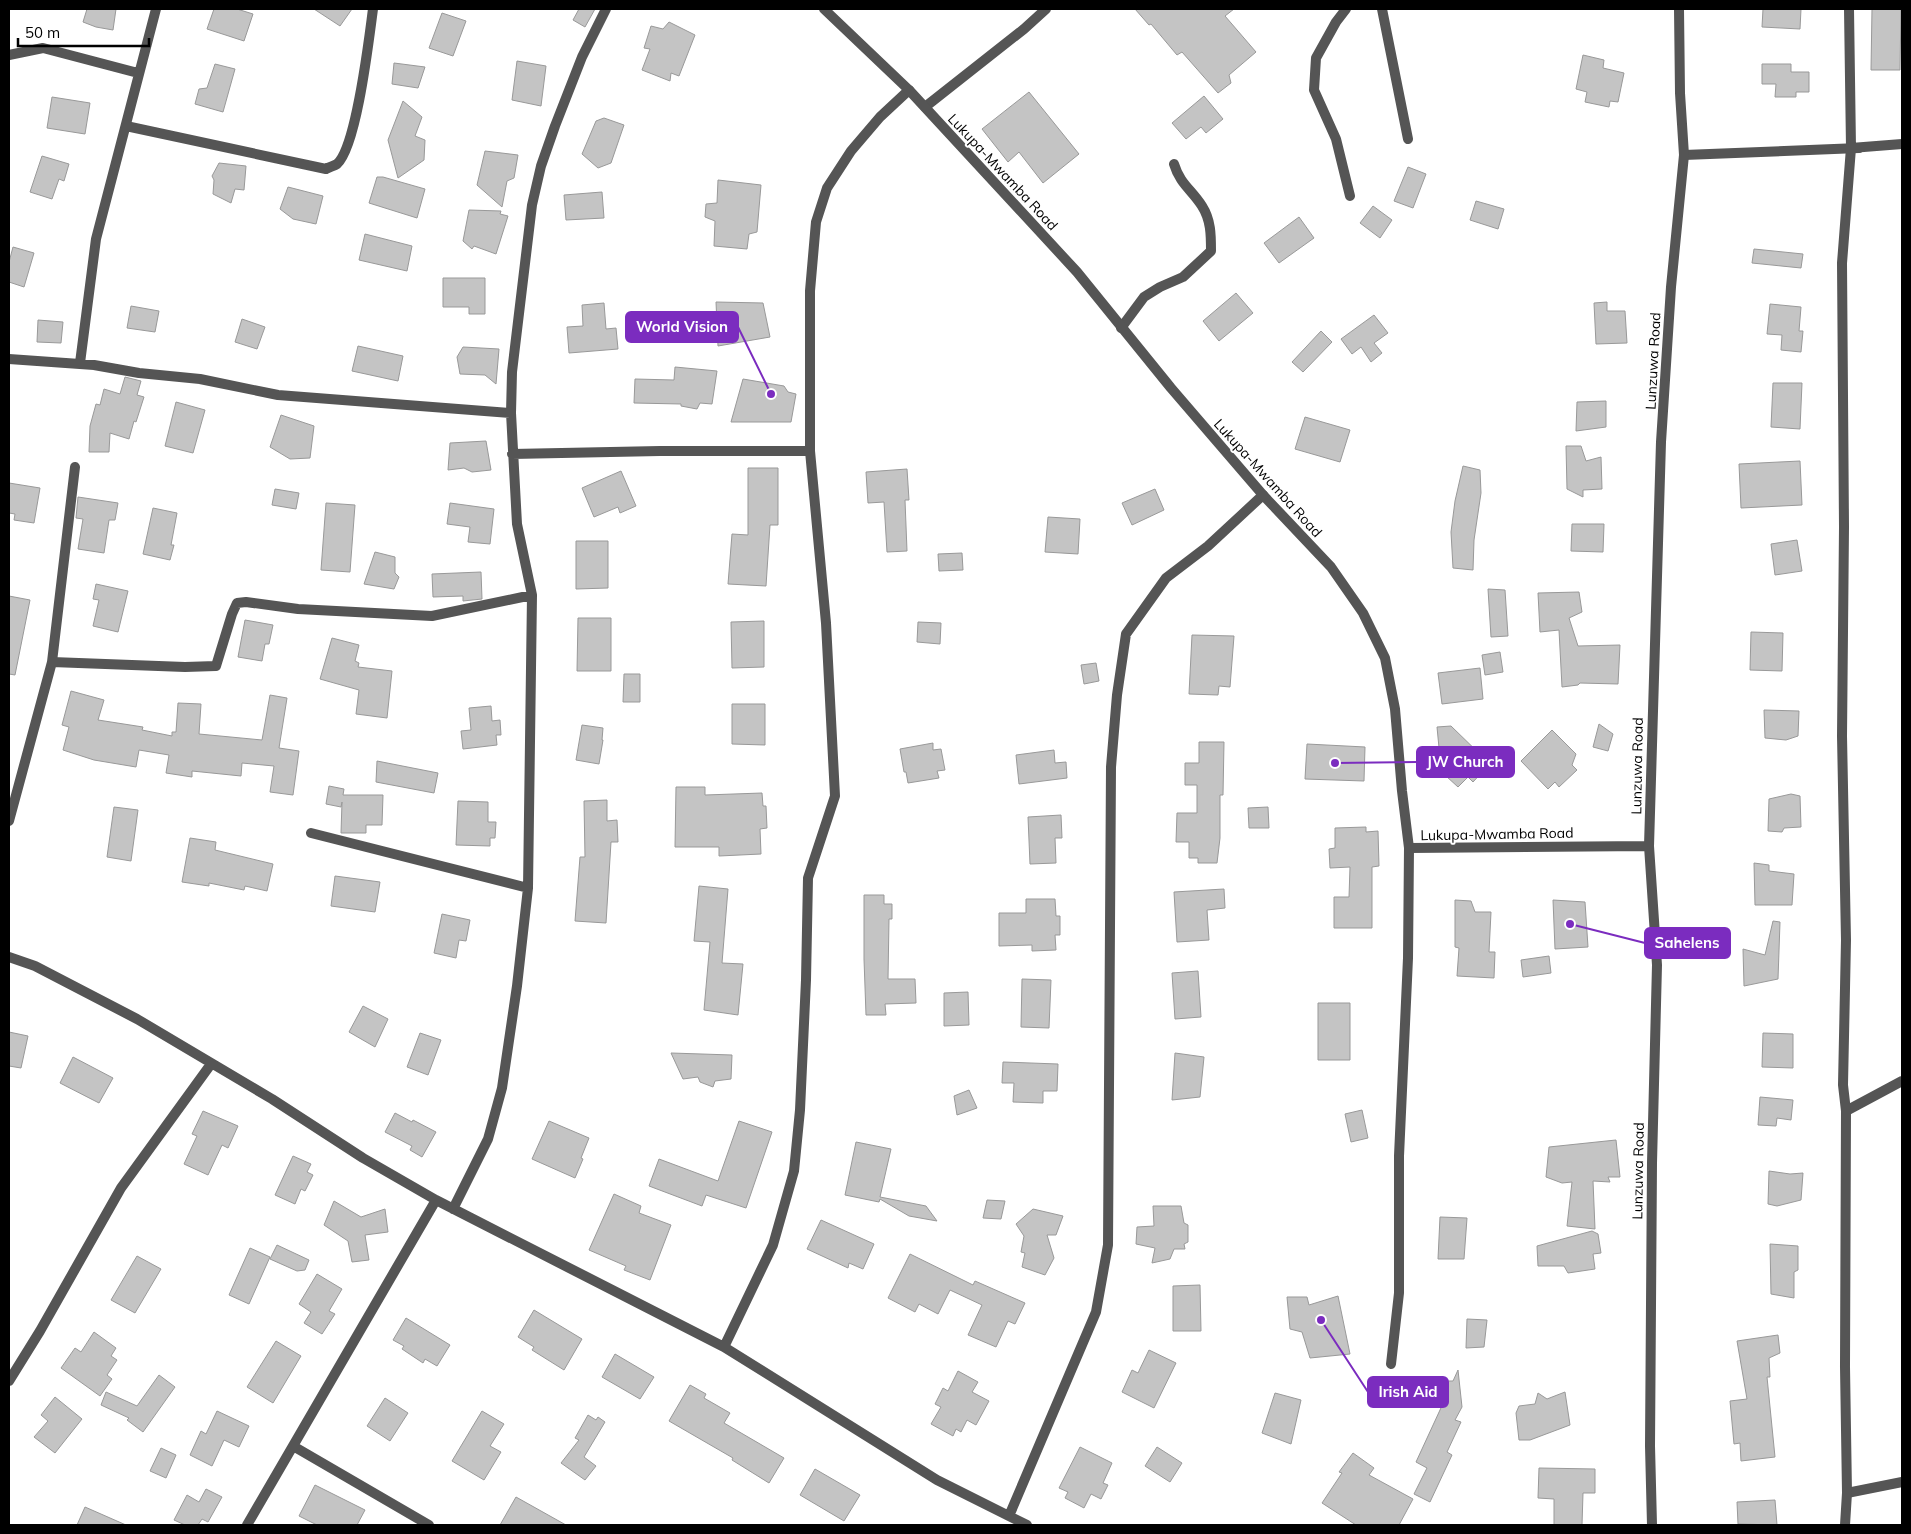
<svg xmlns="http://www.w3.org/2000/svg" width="1911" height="1534" font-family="Mulish,sans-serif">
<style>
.building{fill:#c4c4c4;stroke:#999}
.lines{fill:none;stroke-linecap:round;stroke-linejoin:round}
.minor{stroke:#555;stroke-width:10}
.tertiary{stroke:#555;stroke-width:10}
.labels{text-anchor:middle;stroke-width:4;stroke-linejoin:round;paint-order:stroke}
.street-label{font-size:14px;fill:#000;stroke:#fff}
.leader{fill:none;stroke:#7b2cbf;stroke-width:2}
.callout-dot{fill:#7b2cbf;stroke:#fff;stroke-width:2}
.callout{fill:#7b2cbf;stroke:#7b2cbf;stroke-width:2}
.callout-label{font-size:15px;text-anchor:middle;font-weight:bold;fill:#fff}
</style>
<rect width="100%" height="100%" fill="#fff"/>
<!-- building -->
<path class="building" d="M87 9H116L113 30 96 27 83 22Z
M214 9H237L253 14 244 41 207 29Z
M314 9H352L340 26Z
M579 9H595L585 27 573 20Z
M1135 9H1234L1225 16 1256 52 1229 75 1231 83 1218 93 1182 52 1177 55 1151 24 1149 25Z
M1763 9H1801L1800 29 1762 27Z
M1872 9H1901L1900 70H1871Z
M442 13 466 21 453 56 429 48Z
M669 22 695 35 679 76 671 73 670 81 642 70 650 49 644 48 651 26 663 29Z
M1583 55 1604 60 1603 68 1624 73 1618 102 1610 101 1609 107 1585 102 1587 92 1576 89Z
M517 61 546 66 541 106 512 100Z
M394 63 425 67 418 88 392 84Z
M215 64 235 69 223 112 195 104 199 89 207 88Z
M1762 64H1791V72H1809V92H1796V97H1775L1776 84H1762Z
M1029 92 1079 154 1043 183 1019 152 1008 162 982 129Z
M1204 96 1223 119 1206 133 1201 127 1186 139 1172 123Z
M52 97 90 103 85 134 47 128Z
M403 101 422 117 415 136 425 140 424 160 398 178 388 140Z
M604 118 624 125 611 163 598 168 582 154 596 121Z
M485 151 518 155 514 178 507 181 502 207 477 185Z
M42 156 69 164 64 181 59 179 52 199 30 192Z
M219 163 246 166 244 190 235 189 231 203 213 194 214 180 212 176Z
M1408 167 1426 174 1413 208 1394 201Z
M377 177H383L425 189 417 218 369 203Z
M718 180 761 185 757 232 749 234 747 249 714 246 715 221 705 217 706 204 717 203Z
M288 187 323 196 316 224 293 219 280 209Z
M602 192 604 218 566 220 564 195Z
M1476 201 1504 209 1498 229 1470 220Z
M1373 206 1392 220 1380 238 1360 223Z
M469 210 501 211 500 214 508 216 496 254 474 246 472 249 463 241Z
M1299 217 1314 238 1279 263 1264 243Z
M365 234 412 246 407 271 359 260Z
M13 247 34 253 24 287 9 282V262Z
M1754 249 1803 254 1801 268 1752 263Z
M443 278H485V314H469V307H443Z
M1236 293 1253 313 1219 341 1203 321Z
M716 302 763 303 770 337 718 346Z
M1607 302V311H1625L1627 343 1596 344 1594 303Z
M604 303 606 329 616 328 618 349 569 353 567 327 583 326 582 305Z
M1770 304 1801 307 1799 331H1803L1801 352 1781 350 1782 335 1767 334Z
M131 306 159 311 155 332 127 328Z
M1374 315 1388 333 1374 343 1382 353 1371 362 1361 347 1352 354 1341 339Z
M242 319 265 327 257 349 235 342Z
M38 320 63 322 61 343 37 342Z
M1321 331 1332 342 1303 372 1292 362Z
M358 346 403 356 398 381 352 371Z
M463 347 499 349 496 384 485 375 460 374 457 357Z
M675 367 717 371 712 404 700 403 697 409 681 406V404L634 403 635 379 674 380Z
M125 377 141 381 137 395 144 397 136 422 134 421 129 439 110 433 109 452H89L90 426 96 404 100 405 104 389 120 394Z
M743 379 784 386 788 392 796 394 791 422H731Z
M1773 383H1802L1800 429 1771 427Z
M1606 401V427L1576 431 1577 402Z
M176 402 205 410 193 453 165 446Z
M281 415 314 426 310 458 290 459 270 447Z
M1305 417 1350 430 1340 462 1295 449Z
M486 441 491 470 472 472 464 468 448 470 450 443Z
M1566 446H1581L1586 461 1601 457 1602 489 1583 490V497L1567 489Z
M1800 461 1802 505 1741 508 1739 464Z
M1463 466 1480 470 1481 493 1474 540 1473 570 1453 568 1451 532 1455 501Z
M748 468H778V525H770L766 586 728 584 732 534 748 535Z
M907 469 909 500H905L907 551 887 552 884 502 868 503 866 472Z
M621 471 636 506 620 513 618 507 594 517 582 488Z
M9 483 40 488 34 523 14 520 15 514 9 513Z
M275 489 299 493 296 509 272 505Z
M1155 489 1164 510 1132 525 1122 503Z
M78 497 118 503 115 520H109L104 553 78 549 83 519 76 518Z
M326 503 355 505 350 572 321 570Z
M450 503 494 509 490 544 468 542 470 527 447 524Z
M153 508 177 513 171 545H174L170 560 143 554Z
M1048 517 1080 519 1078 554 1045 552Z
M1572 524H1604L1603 552 1571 551Z
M1797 540 1802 571 1775 575 1771 544Z
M576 541H608V588L576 589Z
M375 552 395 557V573L399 577 394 589 364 584Z
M962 553 963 570 939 571 938 554Z
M481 572 482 599 463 601V596L433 597 432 574Z
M96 584 128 591 118 632 93 626 99 600 93 599Z
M1488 589 1505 590 1508 636 1491 637Z
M1579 592 1582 612 1569 618 1578 646 1620 645 1618 684 1580 683 1578 685 1562 687 1559 630 1540 632 1538 593Z
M9 596 30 600 15 675 9 674Z
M578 618H611V671H577Z
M245 620 273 625 269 644H265L262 661 238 657Z
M764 621V667L732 668 731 622Z
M918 622 941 623 940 644 917 642Z
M1751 632 1783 633 1782 671 1750 670Z
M1192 635 1234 636 1230 687 1219 686 1218 695 1189 694Z
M332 638 359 645 355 661 359 663 358 667 392 671 387 718 356 714 359 690 320 679Z
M1500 652 1503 672 1485 675 1482 655Z
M1096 663 1099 681 1084 684 1081 665Z
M1480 668 1483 699 1442 704 1438 673Z
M624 674H640V702H623Z
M71 691 104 700 98 720 143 727 142 730 172 736V732H176L178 703 201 704 199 734 262 740 270 695 287 698 279 748 299 751 293 795 270 792 274 766 242 763 241 776 192 771V777L166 773 169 755 139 750 136 767 94 760 63 750 69 727 62 725Z
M732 704H765V745L732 744Z
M491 706 492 721 500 720 501 735H496L497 745 463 749 461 731 471 730 469 708Z
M1764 710 1799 711 1798 736 1786 740 1765 738Z
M1599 724 1613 734 1608 751 1593 747Z
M582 725 603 728 602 740H603L599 764 576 760Z
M1451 726 1487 761 1483 765 1486 768 1473 782 1468 777 1458 787 1434 765 1440 758 1437 727Z
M1552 730 1576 754 1572 765 1577 770 1559 787 1555 782 1548 789 1521 761Z
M1199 742H1224L1223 795H1220V838L1217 863H1198V858H1189V842H1176L1177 813H1197V785H1185V763H1199Z
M933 743V750L941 749 945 770 937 771 939 778 908 783 906 772H904L900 749Z
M1307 744 1365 747 1364 781 1305 779Z
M1054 750 1055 763 1066 762 1067 778 1019 784 1016 755Z
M377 761 438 773 434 793 376 782Z
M329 786 344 789 343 795H383L382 825H366V833H341L342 802 341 807 326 804Z
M676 787H705V795L762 793 763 806H766L767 828 760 829 761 854 719 856V847H675Z
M1791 794 1800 796 1801 827 1784 828 1782 832 1768 831 1769 799Z
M607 800V821L617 820 618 842H611L606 923 575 921 580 857H585L584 801Z
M458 801 488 802V822H496L495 838H490V846L456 845Z
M114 807 138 810 131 861 107 857Z
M1268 807 1269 828H1249L1248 808Z
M1061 815 1062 838H1055L1056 863 1030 864 1028 817Z
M1366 827V832L1378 831 1379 866 1372 867V928H1334V897H1349L1350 867 1330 868 1329 849 1335 848V828Z
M190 838 216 842 215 850 273 864 267 891 245 886 244 890 209 883V886L182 882Z
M1754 863 1769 865V871L1794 874 1792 905H1755Z
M335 876 380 882 375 912 331 906Z
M699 886 728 889 722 963 743 964 738 1015 704 1010 710 942 694 941Z
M1224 889 1225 908 1207 910 1209 940 1177 942 1174 892Z
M864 895H884V904H892V919H889L888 979H915L916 1003 885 1004 886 1015H866L864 959Z
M1026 899H1055L1056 916H1060V935H1055L1056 950 1032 951V945L999 946V913H1026Z
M1455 900 1471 901 1475 912H1491L1489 952H1495L1494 978 1457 976 1459 948 1455 947Z
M1553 900 1585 902 1588 947 1555 949Z
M442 914 470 920 466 941 459 940 456 958 434 953Z
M1773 921 1780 922 1778 979 1744 986 1743 949 1765 955Z
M1549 956 1551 973 1523 977 1521 960Z
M1198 971 1201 1017 1175 1019 1172 973Z
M1022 979 1051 980 1049 1028 1021 1027Z
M968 992 969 1025 944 1026V993Z
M1318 1003H1350V1060H1318Z
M363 1006 388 1019 375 1047 349 1032Z
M9 1032 28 1036 21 1068 9 1066Z
M420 1033 441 1040 428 1075 407 1067Z
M1763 1033 1793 1034V1068L1762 1067Z
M671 1053 732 1055 731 1079 715 1081 713 1087 700 1082 698 1077 683 1079Z
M1175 1053 1204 1057 1200 1097 1172 1100Z
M73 1057 113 1078 99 1103 60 1083Z
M1003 1062 1058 1064 1057 1091H1043V1103L1013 1102 1014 1083H1002Z
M969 1090 977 1108 957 1115 954 1096Z
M1760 1097 1793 1100 1791 1120 1777 1118 1776 1126 1758 1125Z
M1362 1110 1368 1138 1351 1142 1345 1114Z
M203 1111 238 1126 228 1148 222 1145 208 1175 184 1164 197 1136 192 1134Z
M395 1113 412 1122 413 1120 436 1132 422 1157 410 1150 412 1146 385 1132Z
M549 1121 589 1138 581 1158 583 1159 575 1178 532 1159Z
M739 1121 772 1132 746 1208 706 1195 702 1206 649 1186 659 1159 718 1181Z
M1616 1140 1620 1177H1608L1610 1182 1593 1181 1595 1229 1567 1226 1572 1182 1562 1183 1546 1177 1549 1147Z
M856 1142 891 1149 880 1197 926 1206 937 1221 909 1216 880 1199 879 1202 845 1195Z
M293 1156 311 1164 307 1172 313 1175 305 1191 301 1189 295 1204 275 1195Z
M1769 1171 1790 1174 1803 1173 1801 1200 1777 1206 1768 1204Z
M614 1194 641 1206 639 1213 671 1225 650 1280 624 1270 626 1266 589 1250Z
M987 1200 1005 1201 1001 1219 983 1218Z
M334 1201 361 1217 385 1209 388 1232 365 1235 369 1260 352 1262 348 1241 324 1225Z
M1153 1206H1181L1184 1223 1188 1225V1242L1184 1244 1185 1249H1174L1170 1259 1152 1263 1155 1248 1136 1244 1137 1227 1154 1226Z
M1033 1209 1063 1216 1056 1235H1047L1054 1258 1045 1275 1022 1267 1025 1253 1021 1252 1024 1236 1016 1224Z
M1440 1217 1467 1218 1464 1259H1438Z
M821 1220 874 1244 863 1269 849 1263 848 1268 807 1249Z
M1592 1231 1598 1234 1601 1253 1593 1254 1595 1269 1568 1273 1564 1266H1538L1537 1246Z
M1770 1244 1798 1246V1270L1794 1272V1298L1771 1294Z
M277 1245 309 1260 305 1270 297 1271 270 1259Z
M250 1248 270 1257 249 1304 229 1295Z
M910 1254 973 1285 975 1281 1025 1303 1015 1324 1008 1321 996 1347 968 1335 982 1305 950 1290 938 1314 919 1304 915 1312 888 1298Z
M137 1256 161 1269 135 1313 111 1300Z
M317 1274 342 1289 329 1311 335 1314 322 1334 304 1323 311 1312 299 1304Z
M1200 1285 1201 1331H1173V1286Z
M1338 1296 1350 1354 1310 1358 1302 1332 1290 1329 1287 1297H1307L1309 1305Z
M534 1310 582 1339 564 1370 532 1350 534 1347 518 1337Z
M406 1318 450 1345 437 1366 425 1359 423 1363 402 1349 404 1346 393 1340Z
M1467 1319 1487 1320 1484 1347 1466 1348Z
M94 1332 116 1348 111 1356 117 1360 107 1375 112 1379 100 1396 61 1368 75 1348 81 1352Z
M1778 1335 1780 1353 1769 1358 1770 1377H1767L1775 1457 1741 1461 1740 1443 1734 1444 1730 1401 1747 1399 1737 1341Z
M276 1341 301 1356 273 1403 247 1387Z
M1149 1350 1176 1363 1154 1408 1122 1392 1132 1370 1138 1373Z
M615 1354 654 1377 640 1399 602 1377Z
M1458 1370 1462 1407 1455 1420 1461 1422 1447 1452 1452 1455 1430 1502 1414 1494 1427 1468 1416 1462 1446 1397 1428 1398V1381H1453Z
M958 1371 978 1382 972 1392 989 1401 976 1425 967 1420 961 1432 956 1429 953 1436 931 1424 941 1407 935 1404 943 1388 948 1391Z
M159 1375 175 1387 143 1432 127 1420 129 1418 101 1405 106 1392 137 1406Z
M690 1385 706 1394 704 1398 730 1413 724 1423 784 1458 769 1483 732 1460 733 1458 669 1421Z
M1565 1392 1570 1425 1530 1440H1519L1516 1413 1519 1406 1535 1404 1538 1393 1547 1399Z
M1275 1393 1301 1400 1291 1444 1262 1433Z
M55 1397 82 1419 55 1453 34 1437 48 1421 41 1415Z
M385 1398 408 1413 390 1441 367 1426Z
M217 1411 249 1426 239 1447 224 1440 212 1466 190 1455 201 1431 206 1434Z
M482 1411 504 1424 490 1446 501 1452 484 1480 452 1461Z
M588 1415 596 1420 598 1417 605 1422 584 1457 596 1466 585 1480 561 1463 579 1440 575 1438Z
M1080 1447 1112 1463 1103 1483 1108 1485 1101 1499 1091 1494 1084 1508 1065 1498 1068 1492 1059 1488Z
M1157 1447 1182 1463 1170 1482 1145 1466Z
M161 1448 176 1455 166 1478 150 1471Z
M1353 1453 1374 1468 1369 1475 1413 1499 1399 1525H1356L1322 1503 1342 1473 1339 1472Z
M1539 1468 1595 1469V1493H1583L1582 1525H1554V1499L1538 1498Z
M815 1469 860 1495 844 1521 800 1495Z
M315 1485 365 1510 357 1525H317L299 1516Z
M206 1489 222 1497 208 1522 202 1519 198 1525H185L174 1520 187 1495 199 1502Z
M516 1497 566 1525H500Z
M1775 1500 1777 1525 1738 1524 1737 1502Z
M85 1507 126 1525H77Z"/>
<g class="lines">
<!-- minor -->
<path class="minor" d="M1346 9 1336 22 1316 58 1314 90 1336 139 1350 196
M1382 9 1408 139
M9 55 43 48 138 73
M925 107 1024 29 1046 9
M126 126 326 169C329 167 334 166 337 164 357 146 369 38 373 9
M1684 155 1859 148
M1121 328 1144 297 1160 287 1183 277 1211 251C1211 235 1211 220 1202 206 1192 190 1180 184 1174 164
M9 359 94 365 139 373 200 379 278 395 511 413
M80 363 96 239 156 9
M512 454 660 451H810
M52 662 185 667 216 666 232 614 237 603 246 602 298 609 432 616 532 595
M9 821 52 662 75 467
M311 833 528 888
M9 957 35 966 137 1019 272 1099 363 1158 436 1200 724 1347 937 1480 1027 1525
M1846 1111 1902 1081
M453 1209 488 1139 502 1088 517 986 528 888 532 595 517 524 511 413 512 372 532 205 541 166 555 126 582 57 606 9
M724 1347 773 1245 794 1171 800 1110 806 980 808 878 835 796 826 623 810 451V291L816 222 827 188 851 151 880 117 909 90
M1391 1364 1399 1293V1156L1408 958 1409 848
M9 1381 40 1331 121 1188 211 1064
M293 1446 429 1525
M1847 1493 1902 1482
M1009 1516 1096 1312 1108 1245 1111 767 1117 695 1126 634 1166 578 1208 546 1263 495
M247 1525 436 1200"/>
<!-- tertiary -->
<path class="tertiary" d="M824 9 909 90 1077 272 1171 388 1263 495 1331 567 1363 613 1385 658 1395 709 1402 791 1409 848 1649 846
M1851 148 1902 144
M1652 1525 1650 1446 1652 1163 1657 965 1649 846 1661 442 1671 287 1684 155 1680 93 1679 9
M1845 1525 1847 1493 1845 1367 1846 1111 1843 1085 1846 940 1842 736 1844 527 1842 263 1851 148 1849 9"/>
</g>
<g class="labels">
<!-- street labels -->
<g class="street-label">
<text transform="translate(1003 172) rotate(47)" y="5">Lukupa-Mwamba Road</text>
<text transform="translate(1653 361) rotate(-87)" y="5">Lunzuwa Road</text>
<text transform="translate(1268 478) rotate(48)" y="5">Lukupa-Mwamba Road</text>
<text transform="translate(1637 766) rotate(-89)" y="5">Lunzuwa Road</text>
<text transform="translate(1497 834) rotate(-1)" y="5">Lukupa-Mwamba Road</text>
<text transform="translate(1638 1171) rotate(-89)" y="5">Lunzuwa Road</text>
</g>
</g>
<!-- callouts -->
<path class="leader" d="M771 394L738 327M1335 763L1417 762M1570 924L1645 943M1321 1320L1368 1392"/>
<g class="callout-dot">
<circle cx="771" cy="394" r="5"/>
<circle cx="1335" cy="763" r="5"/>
<circle cx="1570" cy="924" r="5"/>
<circle cx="1321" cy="1320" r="5"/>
</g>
<g class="callout">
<rect x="626" y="312" width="112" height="30" rx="5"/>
<rect x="1417" y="747" width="97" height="30" rx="5"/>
<rect x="1645" y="928" width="85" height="30" rx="5"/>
<rect x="1368" y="1377" width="80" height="30" rx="5"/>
</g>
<g class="callout-label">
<text x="682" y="332">World Vision</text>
<text x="1465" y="767">JW Church</text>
<text x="1687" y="948">Sahelens</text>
<text x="1408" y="1397">Irish Aid</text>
</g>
<!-- border -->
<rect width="1911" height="1534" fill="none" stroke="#000000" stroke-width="20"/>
<!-- scale -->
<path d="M18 38v8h131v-8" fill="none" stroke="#000000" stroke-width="2.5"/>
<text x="25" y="38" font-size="15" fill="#000000" stroke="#ffffff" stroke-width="4" paint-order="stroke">50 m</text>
</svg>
